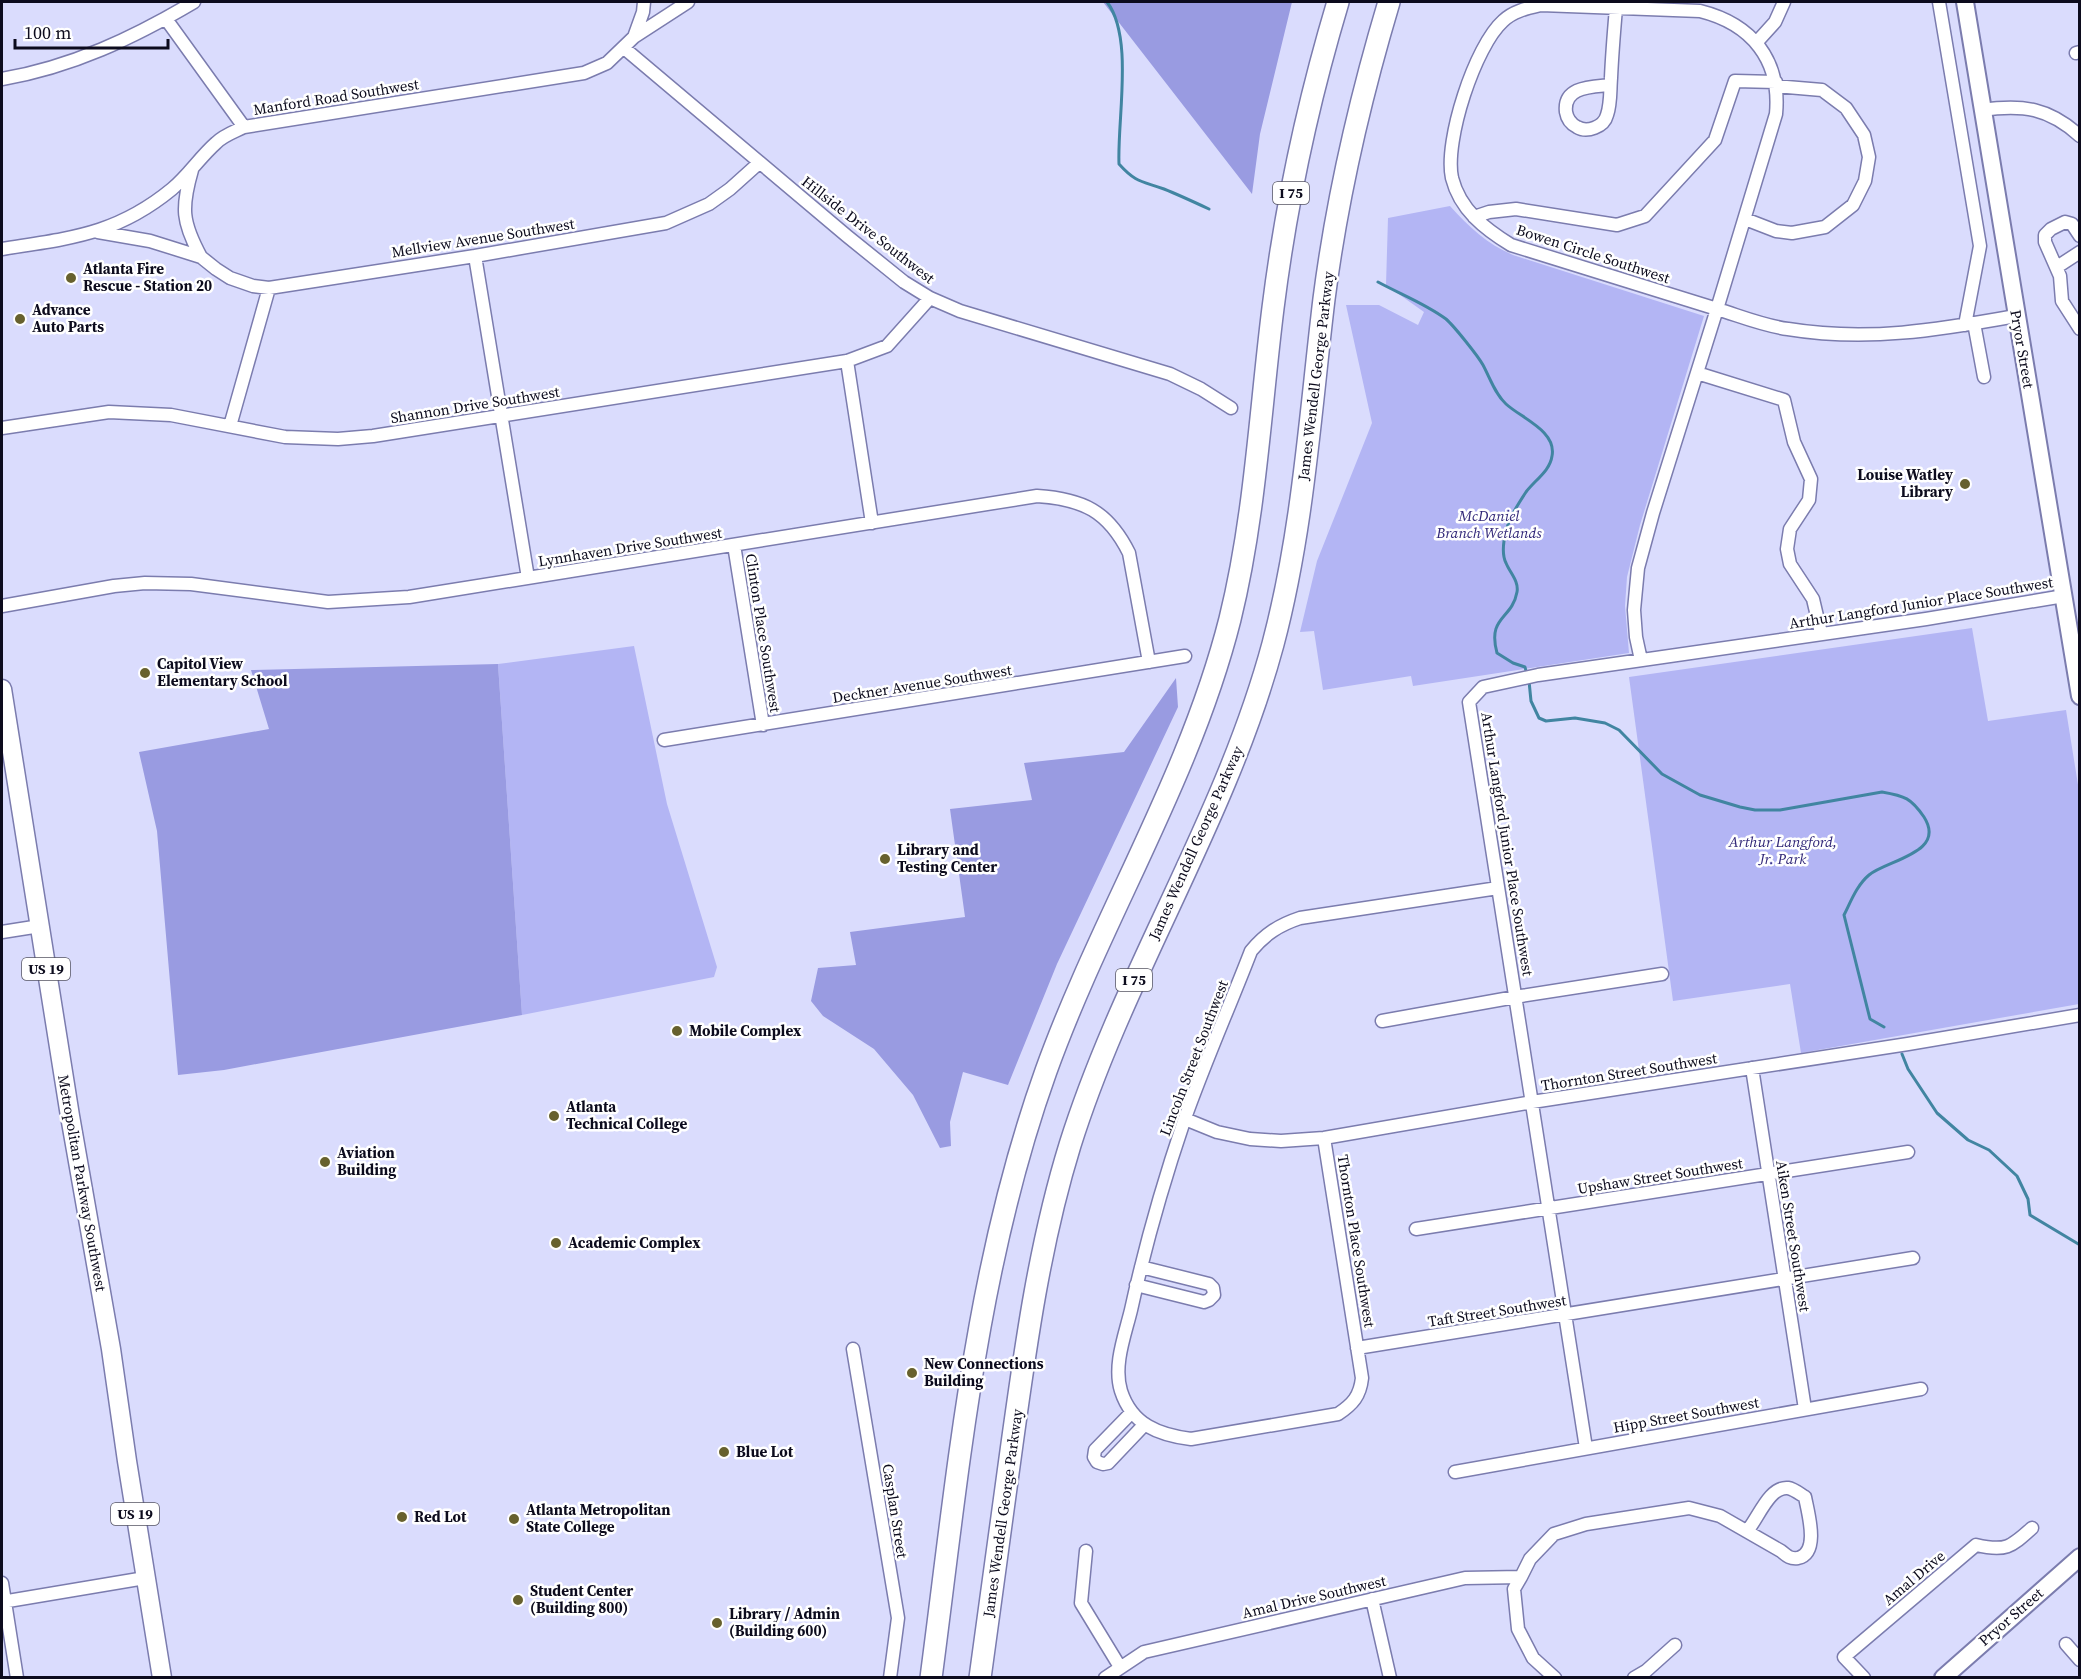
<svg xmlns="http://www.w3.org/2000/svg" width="2081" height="1679" font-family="'Source Serif 4',serif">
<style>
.green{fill:#b3b5f4}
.forest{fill:#999be1}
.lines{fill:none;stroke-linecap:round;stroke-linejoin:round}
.stream{stroke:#4185a1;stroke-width:3}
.street-casing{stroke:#7b7cae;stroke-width:15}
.secondary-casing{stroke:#7b7cae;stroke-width:20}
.primary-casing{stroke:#7b7cae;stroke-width:21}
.highway-casing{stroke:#7b7cae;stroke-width:24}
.street{stroke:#fff;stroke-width:12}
.secondary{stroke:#fff;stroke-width:16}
.primary{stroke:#fff;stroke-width:18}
.highway{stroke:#fff;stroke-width:21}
.poi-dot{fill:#67612e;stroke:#fff;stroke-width:2}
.labels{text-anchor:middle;stroke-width:5;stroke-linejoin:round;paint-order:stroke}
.shield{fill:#fff;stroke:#555461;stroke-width:1.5}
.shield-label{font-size:14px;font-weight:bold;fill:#0c0b1d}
.street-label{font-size:15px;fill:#0c0b1d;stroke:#fff}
.poi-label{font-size:15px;font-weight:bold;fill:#0c0b1d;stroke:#fff;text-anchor:start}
.park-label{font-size:15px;font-style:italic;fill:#312778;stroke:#fff}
</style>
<rect width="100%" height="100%" fill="#dadcfd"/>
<!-- green -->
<path class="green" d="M1450 206C1469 227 1487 244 1513 255L1704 316 1640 525 1627 577 1625 606 1629 653 1413 686 1411 676 1323 690 1314 631 1300 632 1317 561 1372 423 1346 305H1379L1418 325 1424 312 1386 285 1388 218Z
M1972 628 1988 721 2066 710 2079 791V1004L1801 1053 1790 984 1673 1001 1629 677Z
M634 646 667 804 717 967 714 977 522 1015 498 664Z"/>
<!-- forest -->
<path class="forest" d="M1103 2H1292L1260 134 1252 194Z
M498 664 522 1015 224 1070 178 1075 157 831 139 752 269 729 251 670Z
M1176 678 1178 707 1057 964 1008 1085 963 1072 950 1122 951 1146 940 1148 913 1095 874 1049 823 1016 811 1001 818 968 856 965 850 932 965 917 950 809 1032 800 1024 763 1124 752Z"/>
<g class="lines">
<!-- stream -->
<path class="stream" d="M1107 2C1134 37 1117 120 1119 164 1136 183 1142 181 1164 189 1179 195 1194 202 1209 209
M1378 282C1400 294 1426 304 1446 319 1454 326 1478 356 1483 365 1490 378 1495 394 1506 404 1521 418 1557 431 1552 456 1550 471 1535 480 1526 492 1516 507 1506 523 1504 541 1503 548 1503 557 1506 563 1510 573 1519 581 1517 592 1512 620 1487 616 1497 653L1513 663 1525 667 1527 675
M1529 681 1531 701 1539 718 1546 721 1575 718 1605 723 1619 730 1662 774 1700 795 1740 807 1755 810H1780L1882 792C1905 796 1911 798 1924 817 1947 853 1887 860 1869 875 1857 885 1851 901 1844 915L1870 1019 1884 1027
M1902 1054 1908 1069 1937 1113 1968 1140 1989 1150 2017 1176 2028 1199 2030 1215 2080 1245"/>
<defs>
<path id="street" d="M1939 2 1980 246 1965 325
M1541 5 1700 11C1752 24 1781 60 1776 114L1717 309 1511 245C1485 229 1460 210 1452 178 1444 141 1475 46 1503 21 1513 11 1528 8 1541 5Z
M166 19 244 127
M634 37 643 12 644 2
M1756 43 1775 22 1784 2
M624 48 847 236 904 282 930 298 960 311 1170 374 1201 389 1231 408
M2076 53 2080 52
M2 79C72 67 133 38 194 2
M1610 85C1592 87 1563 86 1566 112 1567 118 1571 124 1577 127 1587 133 1604 127 1607 115 1611 104 1610 90 1611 78 1612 55 1614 31 1616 8
M1982 110C2023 104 2049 108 2080 136
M192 170C181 208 182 222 201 257
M1474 217 1489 212 1516 209 1617 225 1645 216 1715 140 1735 81 1776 82
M1745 219 1776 231 1792 233 1825 227 1853 205 1865 181 1869 157 1864 135 1846 108 1822 90 1776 86
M98 232 150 241 201 257 216 269 230 278 253 286 269 288 475 256 666 223 709 204 730 189 759 163
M2080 236 2072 224 2065 222 2051 229 2045 235V242L2060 276 2062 301 2080 329
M2 249C70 238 116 235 172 189 188 176 200 157 216 143 224 135 234 132 244 127L584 73 607 63 634 37 688 2
M475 256 528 578
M2057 267 2080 252
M1974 323 1984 377
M847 361 872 523
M1697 373 1784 400 1794 442 1811 479 1809 500 1790 529 1787 549 1790 564 1813 599 1821 633
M230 426 269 288
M2 428 109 412 171 415 285 437 338 439 373 436 847 361 887 346 930 298
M734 545 763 725
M2 606 114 586 145 583 191 584 328 602 409 597 1037 496C1083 499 1108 511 1129 553L1149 662
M1641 660 1636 637 1634 610 1638 568 1653 513 1717 309C1740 316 1764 326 1788 329 1867 342 1938 330 2016 316
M664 740 1185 656
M2 932 40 926
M1382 1021 1521 996 1662 974
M1752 1068 1805 1409
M1185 1119 1217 1132 1250 1139 1281 1141 1324 1138 1532 1102 1908 1044 2080 1015
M1324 1138 1362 1378C1360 1396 1353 1404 1338 1414L1191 1439C1159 1435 1132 1425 1121 1391 1113 1365 1125 1335 1131 1310 1145 1246 1163 1183 1184 1121 1204 1064 1229 1008 1251 951 1265 934 1279 925 1300 918L1498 888
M1416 1229 1908 1152
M1136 1285 1204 1302 1209 1300 1214 1295 1213 1288 1209 1284 1141 1267
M1357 1348 1913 1258
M853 1349 898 1618 890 1678
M1132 1412 1095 1450 1094 1457 1097 1462 1103 1464 1108 1463 1145 1424
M1586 1448 1469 702 1483 687 1538 675 1926 619 2064 596
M1455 1472 1921 1389
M1086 1551 1081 1603 1120 1667
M1521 1577 1514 1589 1518 1629 1533 1658 1555 1678
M2 1583 17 1678
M1372 1599 1390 1678
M2 1602 145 1578
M2066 1644 2080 1660
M1105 1678 1144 1652 1465 1578 1521 1577 1530 1559 1554 1534 1586 1524 1689 1508 1720 1516 1781 1551C1787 1556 1790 1559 1798 1558 1820 1553 1808 1513 1805 1497 1800 1494 1794 1489 1788 1488 1769 1486 1758 1519 1747 1531
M1634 1678 1646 1671 1675 1645
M1864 1678 1844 1657 1976 1545C2006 1552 2011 1547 2032 1528"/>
<path id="secondary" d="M1965 2 2080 696
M1943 1678 2080 1557"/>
<path id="primary" d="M2 689 70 1116 111 1349 127 1461 162 1678"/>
<path id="highway" d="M931 1678C958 1473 976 1266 1046 1071 1101 918 1190 778 1230 619 1255 518 1260 412 1273 308 1286 204 1308 102 1338 2
M980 1678C991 1600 1001 1522 1012 1444 1026 1343 1040 1242 1070 1145 1124 973 1226 819 1273 644 1303 531 1310 415 1324 299 1337 198 1360 99 1389 2"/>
</defs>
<!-- street casing -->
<use href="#street" class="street-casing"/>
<!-- secondary casing -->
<use href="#secondary" class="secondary-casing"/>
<!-- primary casing -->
<use href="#primary" class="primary-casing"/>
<!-- highway casing -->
<use href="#highway" class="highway-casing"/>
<!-- street -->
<use href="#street" class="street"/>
<!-- secondary -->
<use href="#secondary" class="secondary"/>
<!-- primary -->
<use href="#primary" class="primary"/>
<!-- highway -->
<use href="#highway" class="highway"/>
</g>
<!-- markers -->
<g class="poi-dot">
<circle cx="71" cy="278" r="6"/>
<circle cx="20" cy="319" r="6"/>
<circle cx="1965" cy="484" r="6"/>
<circle cx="145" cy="673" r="6"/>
<circle cx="885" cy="859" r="6"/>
<circle cx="677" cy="1031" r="6"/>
<circle cx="554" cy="1116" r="6"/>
<circle cx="325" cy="1162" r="6"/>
<circle cx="556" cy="1243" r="6"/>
<circle cx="912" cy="1373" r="6"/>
<circle cx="724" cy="1452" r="6"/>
<circle cx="402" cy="1517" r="6"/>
<circle cx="514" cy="1519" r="6"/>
<circle cx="518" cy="1600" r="6"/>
<circle cx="717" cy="1623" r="6"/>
</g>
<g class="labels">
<!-- shield labels -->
<g class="shield">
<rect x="1273" y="182" width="36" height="22" rx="4.5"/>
<rect x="22" y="958" width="48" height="22" rx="4.5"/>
<rect x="1116" y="969" width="36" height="22" rx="4.5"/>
<rect x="111" y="1503" width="48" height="22" rx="4.5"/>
</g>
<g class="shield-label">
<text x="1291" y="198">I 75</text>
<text x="46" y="974">US 19</text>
<text x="1134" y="985">I 75</text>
<text x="135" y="1519">US 19</text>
</g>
<!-- street labels -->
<g class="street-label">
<text transform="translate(336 97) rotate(-9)" y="5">Manford Road Southwest</text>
<text transform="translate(868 230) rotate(38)" y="5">Hillside Drive Southwest</text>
<text transform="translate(483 238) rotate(-9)" y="5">Mellview Avenue Southwest</text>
<text transform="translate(1593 254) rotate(18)" y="5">Bowen Circle Southwest</text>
<text transform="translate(2022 349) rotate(80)" y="5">Pryor Street</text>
<text transform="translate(1316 376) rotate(-83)" y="5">James Wendell George Parkway</text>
<text transform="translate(475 405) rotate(-9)" y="5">Shannon Drive Southwest</text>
<text transform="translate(630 547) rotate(-9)" y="5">Lynnhaven Drive Southwest</text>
<text transform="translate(1921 603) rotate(-9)" y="5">Arthur Langford Junior Place Southwest</text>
<text transform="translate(763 633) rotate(81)" y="5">Clinton Place Southwest</text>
<text transform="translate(922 684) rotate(-9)" y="5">Deckner Avenue Southwest</text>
<text transform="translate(1196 843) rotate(-66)" y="5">James Wendell George Parkway</text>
<text transform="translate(1507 844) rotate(81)" y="5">Arthur Langford Junior Place Southwest</text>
<text transform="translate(1194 1058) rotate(-69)" y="5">Lincoln Street Southwest</text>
<text transform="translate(1629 1072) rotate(-9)" y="5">Thornton Street Southwest</text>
<text transform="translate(1660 1176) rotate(-9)" y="5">Upshaw Street Southwest</text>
<text transform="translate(82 1183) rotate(80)" y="5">Metropolitan Parkway Southwest</text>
<text transform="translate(1793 1236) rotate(81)" y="5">Aiken Street Southwest</text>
<text transform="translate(1356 1241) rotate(81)" y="5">Thornton Place Southwest</text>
<text transform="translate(1497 1311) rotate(-9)" y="5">Taft Street Southwest</text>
<text transform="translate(1686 1415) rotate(-10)" y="5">Hipp Street Southwest</text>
<text transform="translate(895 1511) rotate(81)" y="5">Casplan Street</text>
<text transform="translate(1003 1513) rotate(-82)" y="5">James Wendell George Parkway</text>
<text transform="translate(1914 1578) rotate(-40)" y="5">Amal Drive</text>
<text transform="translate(1314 1597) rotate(-13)" y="5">Amal Drive Southwest</text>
<text transform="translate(2011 1617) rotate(-41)" y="5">Pryor Street</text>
</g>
<!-- poi labels -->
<g class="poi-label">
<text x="83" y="274">Atlanta Fire<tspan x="83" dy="17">Rescue - Station 20</tspan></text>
<text x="32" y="315">Advance<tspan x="32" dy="17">Auto Parts</tspan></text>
<text x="1953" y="480" text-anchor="end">Louise Watley<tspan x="1953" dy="17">Library</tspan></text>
<text x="157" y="669">Capitol View<tspan x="157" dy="17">Elementary School</tspan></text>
<text x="897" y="855">Library and<tspan x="897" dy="17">Testing Center</tspan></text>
<text x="689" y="1036">Mobile Complex</text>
<text x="566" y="1112">Atlanta<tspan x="566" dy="17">Technical College</tspan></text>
<text x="337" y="1158">Aviation<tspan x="337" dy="17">Building</tspan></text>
<text x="568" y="1248">Academic Complex</text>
<text x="924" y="1369">New Connections<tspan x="924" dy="17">Building</tspan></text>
<text x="736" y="1457">Blue Lot</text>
<text x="526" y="1515">Atlanta Metropolitan<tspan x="526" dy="17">State College</tspan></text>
<text x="414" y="1522">Red Lot</text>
<text x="530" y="1596">Student Center<tspan x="530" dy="17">(Building 800)</tspan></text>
<text x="729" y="1619">Library / Admin<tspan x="729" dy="17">(Building 600)</tspan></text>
</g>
<!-- park labels -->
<g class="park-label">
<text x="1489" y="521">McDaniel<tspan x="1489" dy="17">Branch Wetlands</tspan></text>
<text x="1783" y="847">Arthur Langford,<tspan x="1783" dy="17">Jr. Park</tspan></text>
</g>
</g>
<!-- border -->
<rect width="2081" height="1679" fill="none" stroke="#0c0b1d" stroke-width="6"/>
<!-- scale -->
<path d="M15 39v9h153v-9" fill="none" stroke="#0c0b1d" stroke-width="3"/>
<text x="24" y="39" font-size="18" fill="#0c0b1d" stroke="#ffffff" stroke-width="4.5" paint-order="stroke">100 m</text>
</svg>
